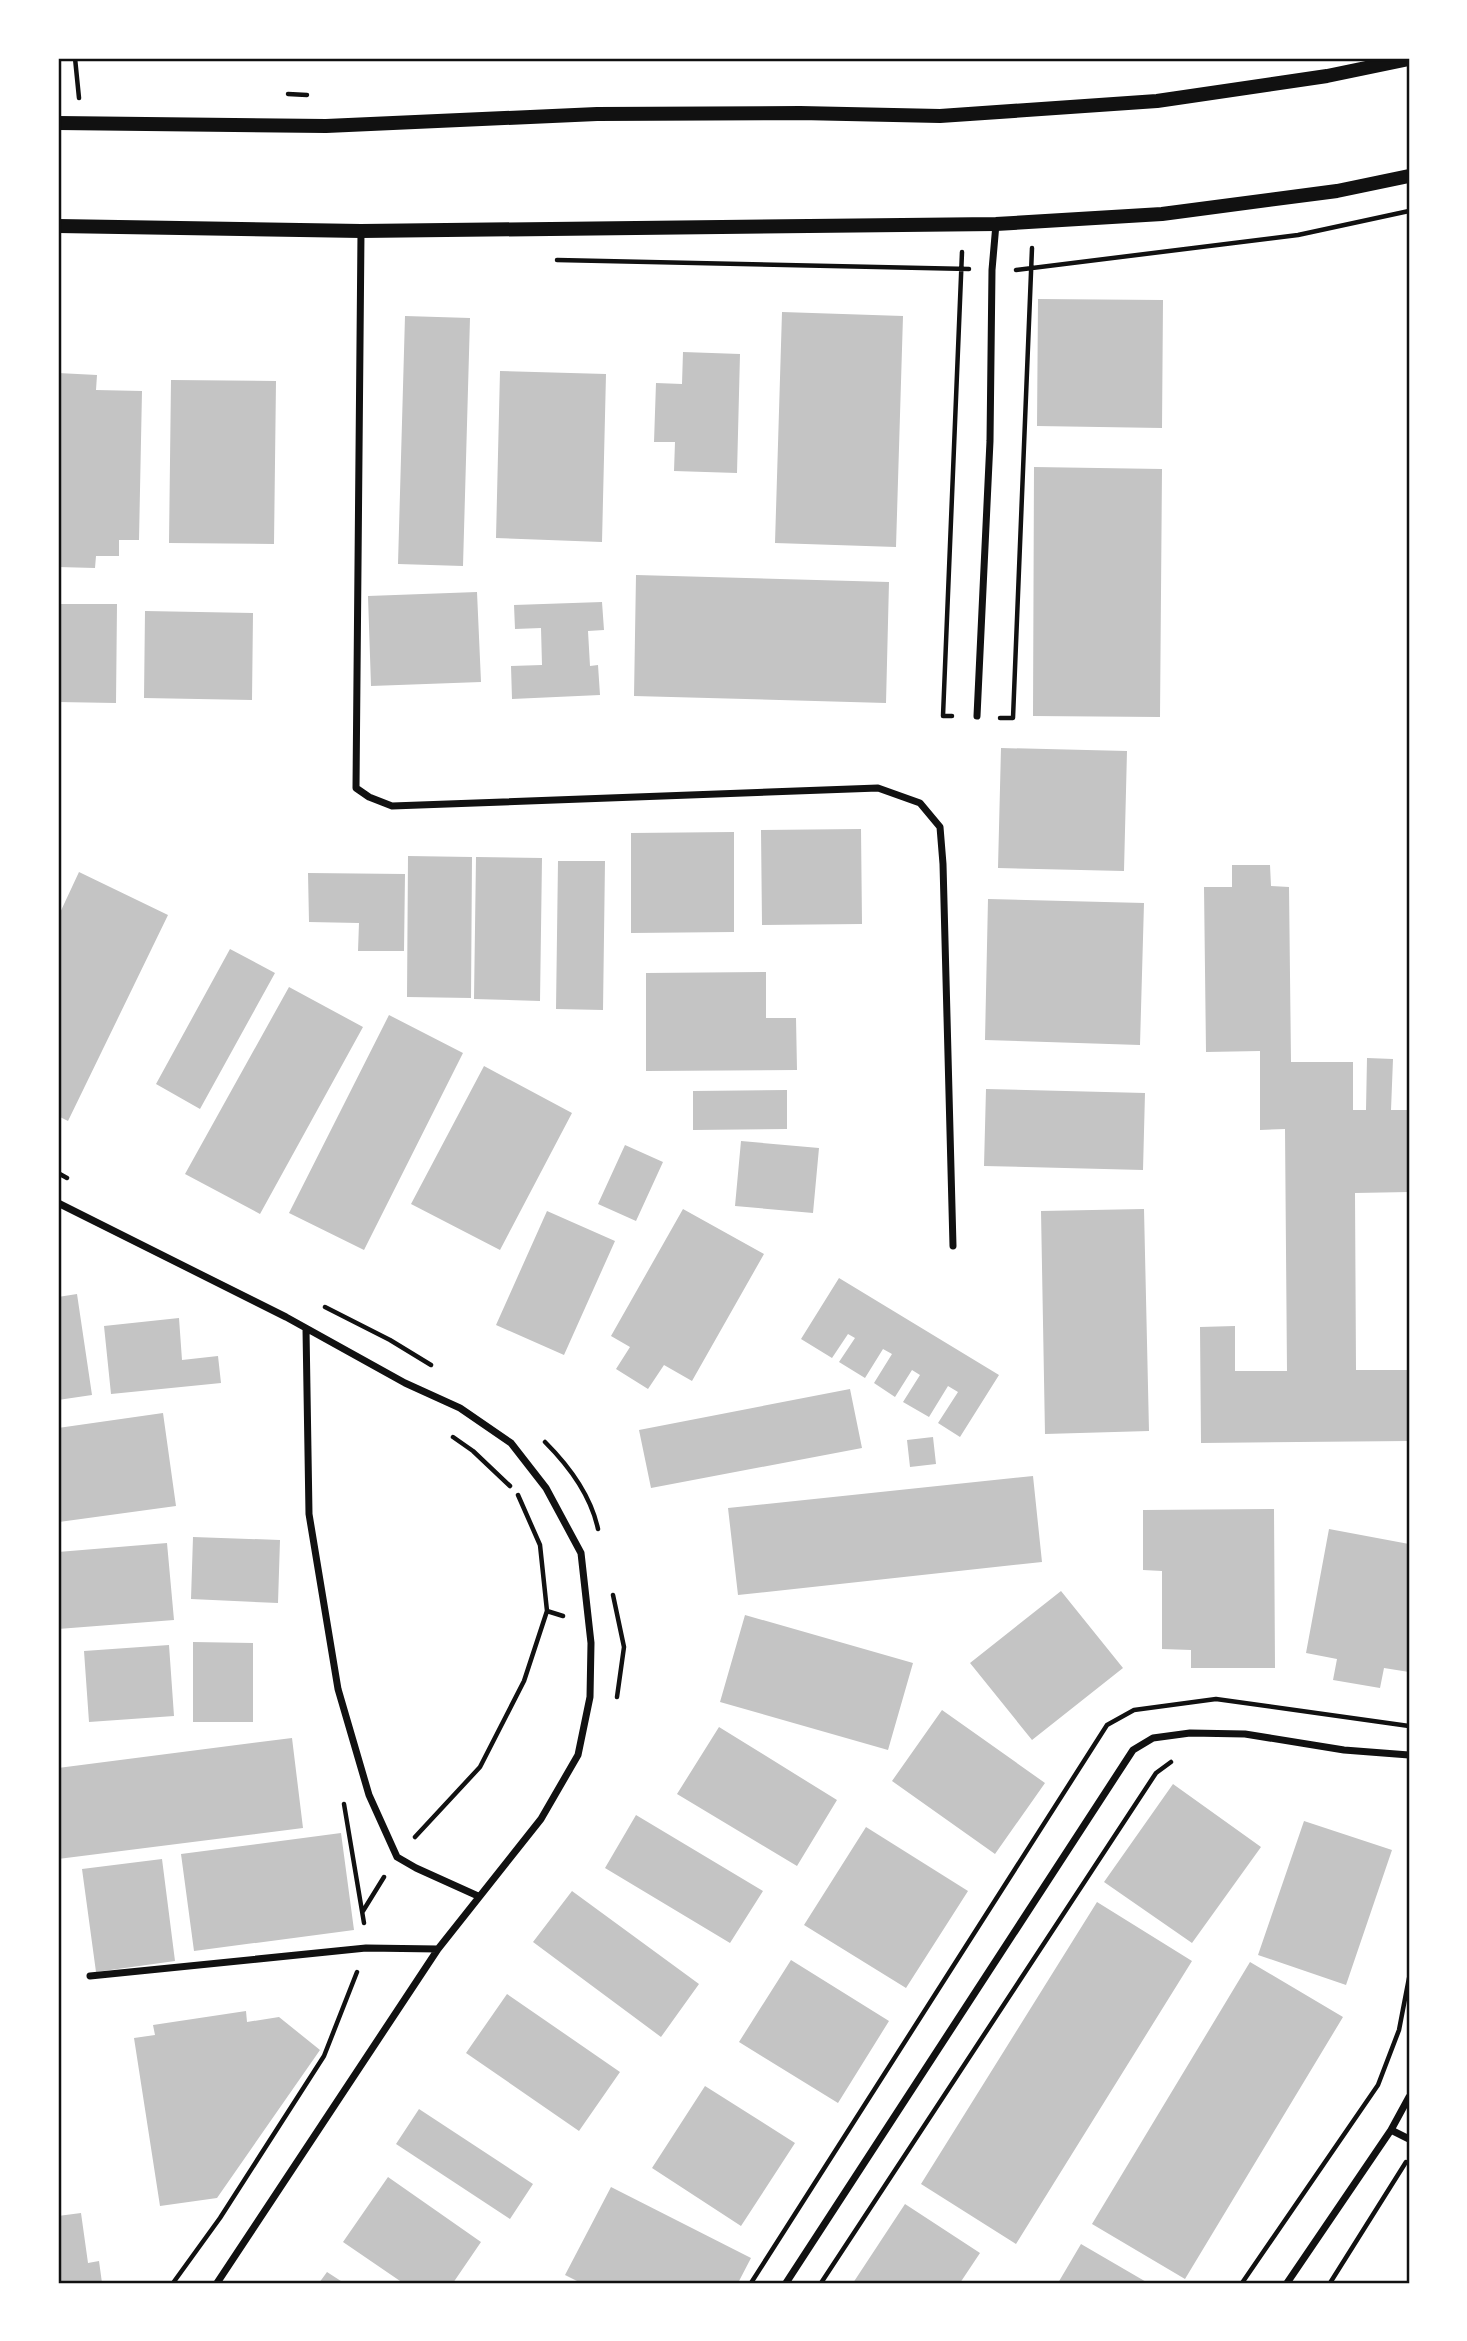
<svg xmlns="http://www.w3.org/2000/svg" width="1467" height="2341" font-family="Manrope,sans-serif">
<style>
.building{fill:#c4c4c4}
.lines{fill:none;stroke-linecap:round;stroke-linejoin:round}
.path{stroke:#111;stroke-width:4.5}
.minor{stroke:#111;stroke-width:7}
.secondary{stroke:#111;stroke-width:14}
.neatline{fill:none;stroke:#111;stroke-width:2.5}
</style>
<rect width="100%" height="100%" fill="#fff"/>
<!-- building -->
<path class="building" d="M1038 299 1163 300 1162 428 1037 426Z
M782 312 903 316 896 547 775 543Z
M405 316 470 318 463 566 398 564Z
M683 352 740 354 737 473 674 471 675 442H654L656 383 682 384Z
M500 371 606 374 602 542 496 538Z
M58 373 97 375 96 390 142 391 139 540H119V556H96L95 568 58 567Z
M171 380 276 381 274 544 169 543Z
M1034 467 1162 469 1160 717 1033 716Z
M636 575 889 582 886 703 634 696Z
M477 592 481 682 371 686 368 596Z
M602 602 604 630 588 631 590 666 598 665 600 695 512 699 511 666 542 665 541 628 515 629 514 605Z
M58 604H117L116 703 58 702Z
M145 611 253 613 252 700 144 698Z
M1001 748 1127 751 1124 871 998 868Z
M861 829 862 924 762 925 761 830Z
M734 832V932L631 933V833Z
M408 856 472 857 471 998 407 997Z
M476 857 542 858 540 1001 474 999Z
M558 861H605L603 1010 556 1009Z
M1232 865H1270L1271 886 1289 887 1291 1062H1353V1110H1366L1367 1058 1393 1059 1391 1110H1409V1192L1355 1193 1356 1370H1409V1441L1201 1443 1200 1327 1235 1326V1371H1287L1285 1129 1260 1130V1051L1206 1052 1204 887H1232Z
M79 872 168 915 68 1121 58 1116V917Z
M308 873 405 874 404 951H358L359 923 309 922Z
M988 899 1144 903 1140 1045 985 1040Z
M230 949 275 973 200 1109 156 1084Z
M766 972V1018H796L797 1070 646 1071V973Z
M289 987 363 1027 260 1214 185 1174Z
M389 1015 463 1053 364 1250 289 1213Z
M484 1066 572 1113 500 1250 411 1204Z
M986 1089 1145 1093 1143 1170 984 1166Z
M787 1090V1129L693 1130V1091Z
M741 1141 819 1148 813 1213 735 1206Z
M625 1145 663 1162 636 1221 598 1204Z
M683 1209 764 1254 692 1381 664 1365 648 1389 616 1369 630 1347 611 1336Z
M1144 1209 1149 1431 1045 1434 1041 1211Z
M547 1211 615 1241 564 1355 496 1325Z
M839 1278 999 1375 960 1437 938 1423 958 1392 948 1386 929 1417 903 1402 920 1375 912 1370 895 1397 874 1383 892 1354 883 1349 865 1378 839 1362 855 1338 848 1334 832 1358 801 1339Z
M77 1294 92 1395 58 1400V1297Z
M179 1318 182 1360 218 1356 221 1383 111 1394 104 1326Z
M850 1389 862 1448 651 1488 639 1430Z
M163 1413 176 1506 59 1522 58 1428Z
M933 1437 936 1464 910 1467 907 1440Z
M1033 1476 1042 1562 738 1595 728 1508Z
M1274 1509 1275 1668H1191V1650L1162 1649V1571L1143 1570V1510Z
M1329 1529 1409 1544V1672L1384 1668 1380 1688 1333 1680 1337 1659 1306 1653Z
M193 1537 280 1540 278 1603 191 1599Z
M167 1543 174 1620 58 1629V1552Z
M1061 1591 1123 1668 1032 1740 970 1663Z
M745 1615 913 1663 888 1750 720 1702Z
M193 1642 253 1643V1722H193Z
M169 1645 174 1716 89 1722 84 1651Z
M942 1710 1045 1783 995 1854 892 1781Z
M719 1727 837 1800 797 1866 677 1794Z
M292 1738 303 1828 58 1859V1768Z
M1173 1784 1261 1847 1192 1943 1104 1882Z
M636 1815 763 1891 730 1943 605 1868Z
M1304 1821 1392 1850 1346 1985 1258 1955Z
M866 1827 968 1891 906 1988 804 1925Z
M341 1833 354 1930 194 1951 181 1854Z
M162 1859 175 1961 96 1972 82 1869Z
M572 1891 699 1984 661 2037 533 1942Z
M1097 1902 1192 1961 1016 2244 921 2184Z
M791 1960 889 2021 838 2103 739 2042Z
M1250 1962 1343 2017 1185 2279 1092 2224Z
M507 1994 620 2072 579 2131 466 2053Z
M246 2011 247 2022 279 2017 320 2050 217 2198 160 2206 134 2038 155 2035 153 2025Z
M705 2086 795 2143 741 2226 652 2168Z
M419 2109 533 2184 510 2219 396 2144Z
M388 2177 481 2242 453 2283H403L343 2242Z
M611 2187 751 2258 738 2283H581L565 2275Z
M905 2204 980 2253 960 2283H853Z
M81 2213 88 2263 99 2261 102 2283H58V2216Z
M1081 2244 1148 2283H1058Z
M327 2272 344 2283H319Z"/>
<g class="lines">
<!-- path -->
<path class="path" d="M75 58 79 98
M288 94 307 95
M557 260 969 269
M1016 270 1298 235 1409 211
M952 716H943L962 252
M1000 718H1013L1032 248
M58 1173 67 1178
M325 1307 390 1340 431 1365
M453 1437 473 1451 510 1486
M545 1442C569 1466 591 1496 598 1529
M613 1595 624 1647 617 1697
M547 1611 563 1616
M344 1804 364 1923
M415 1837 480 1767 524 1681 547 1611 540 1545 518 1495
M363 1911 384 1877
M173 2283 220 2218 324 2056 357 1972
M751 2283 1107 1725 1134 1710 1216 1699 1409 1726
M821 2283 1156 1773 1171 1762
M1242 2283 1378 2085 1399 2030 1409 1978
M1330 2283 1406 2162"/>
<!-- minor -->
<path class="minor" d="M361 232 356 788 369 797 392 806 878 788 920 803 940 827 943 864 953 1246
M977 716 990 441 992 270 996 224
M58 1203 286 1317 405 1383 460 1408 511 1443 546 1488 581 1553 591 1643 590 1697 578 1755 541 1819 438 1949 217 2283
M306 1329 309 1514 338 1689 369 1795 397 1857 416 1868 478 1896
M90 1976 366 1948 438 1949
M1391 2130 1409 2139
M786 2283 1133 1750 1153 1738 1190 1733 1245 1734 1344 1750 1409 1755
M1287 2283 1391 2130 1409 2097"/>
<!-- secondary -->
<path class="secondary" d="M58 123 326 126 597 114 800 113 940 116 1157 101 1327 76 1409 59
M58 226 361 231 996 224 1162 214 1337 191 1409 176"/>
</g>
<!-- border -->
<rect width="1467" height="2341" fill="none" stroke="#ffffff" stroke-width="119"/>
<rect x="60" y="60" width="1348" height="2222" class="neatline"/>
</svg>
